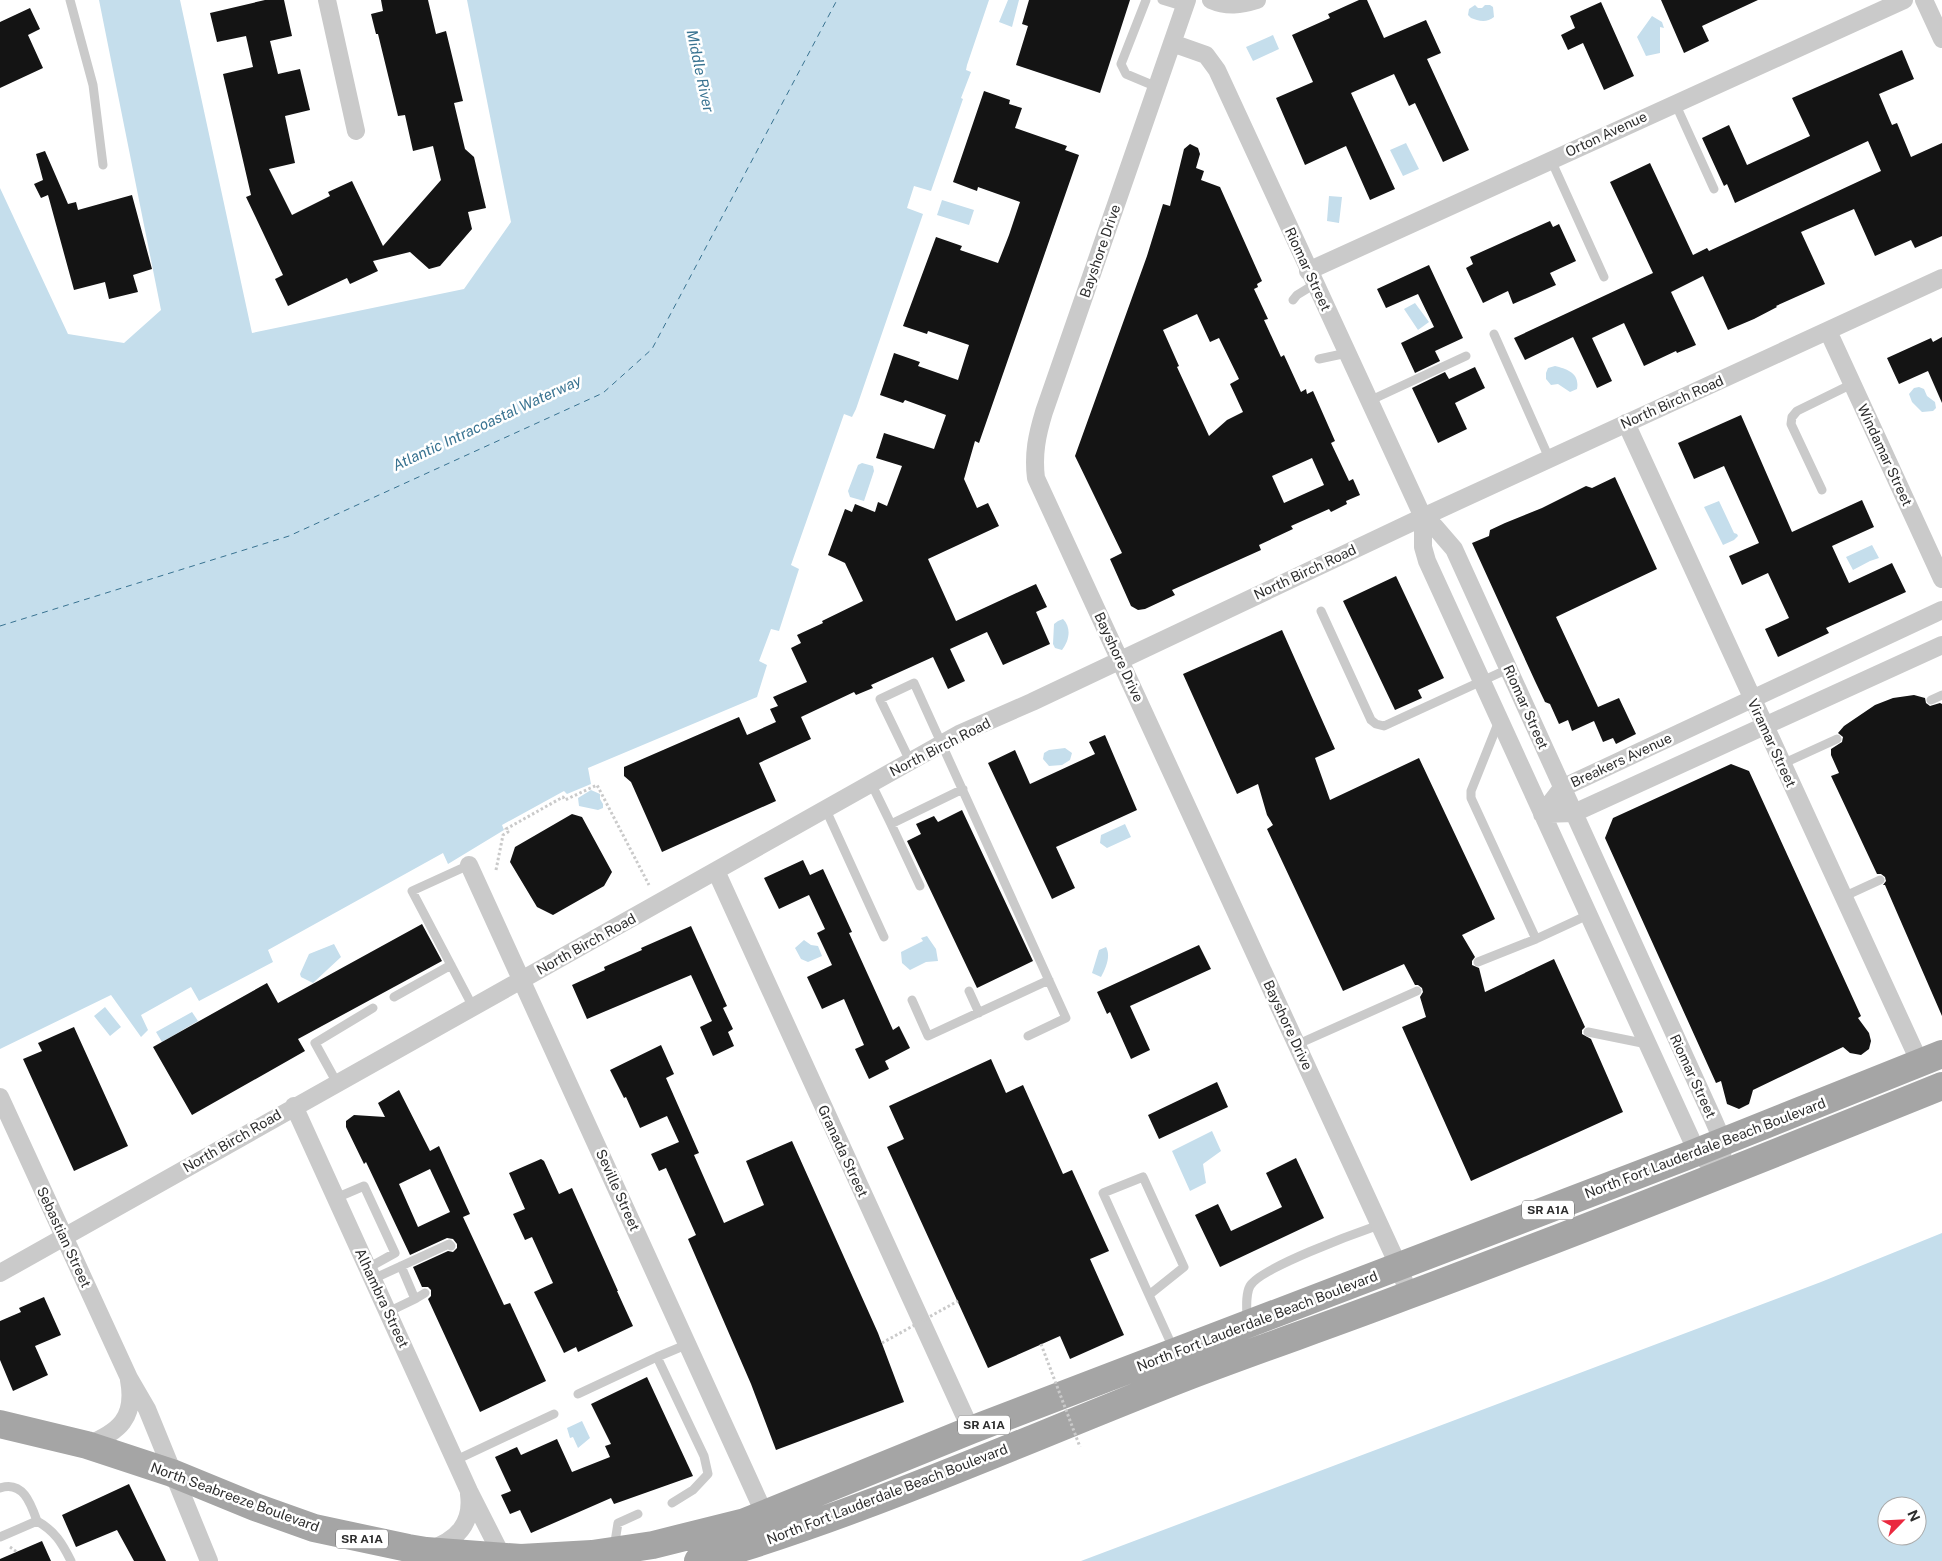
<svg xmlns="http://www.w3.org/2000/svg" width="1942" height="1561" font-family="'Public Sans',sans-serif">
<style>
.water{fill:#c5deec;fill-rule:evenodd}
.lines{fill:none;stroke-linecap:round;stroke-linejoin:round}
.ferry{stroke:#397391;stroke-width:1;stroke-dasharray:6 5;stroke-linecap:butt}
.building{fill:#141414;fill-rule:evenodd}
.path{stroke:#cacaca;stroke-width:3;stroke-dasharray:2.5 2.5;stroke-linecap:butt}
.service{stroke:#cacaca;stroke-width:9}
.minor{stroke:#cacaca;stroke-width:18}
.primary{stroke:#a5a5a5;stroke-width:28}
.path-bridge{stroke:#cacaca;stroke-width:3;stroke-dasharray:2.5 2.5;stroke-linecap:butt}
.labels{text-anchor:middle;stroke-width:5;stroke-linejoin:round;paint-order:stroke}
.shield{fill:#fff;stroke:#6c6c6c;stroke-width:1}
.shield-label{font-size:12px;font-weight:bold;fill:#2d2d2d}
.street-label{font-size:14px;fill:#2d2d2d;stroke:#fff}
.water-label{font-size:15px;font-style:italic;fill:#397391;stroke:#fff}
</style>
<rect width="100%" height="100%" fill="#fff"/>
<!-- water -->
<path class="water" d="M99 0H180L252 333 464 289 511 222 467 0H989L967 65 966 70 971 72 961 98 963 99 931 191 914 186 907 208 923 214 856 409 852 417 844 414 791 565 799 569 779 631 771 629 759 661 767 665 757 697 588 768 591 784 567 794 564 791 502 825 504 830 448 864 443 853 268 950 273 962 199 1001 191 987 141 1015 148 1030 141 1037 111 995 0 1049V188L68 334 124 343 161 310Z
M1008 0H1019L1012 27 999 22Z
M1475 5 1478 8H1482L1485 5H1490L1493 7 1494 17C1487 23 1478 21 1471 18L1468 15 1469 9Z
M1652 16 1662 22 1664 28 1660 27V53L1646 56 1637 37Z
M1273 35 1279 49 1253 61 1246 47Z
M1406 143 1419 169 1403 176 1390 150Z
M1329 196 1342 197 1339 223 1327 221Z
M942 200 974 210 969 225 937 215Z
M1415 303 1429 322 1418 330 1404 309Z
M1555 366C1567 369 1580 373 1577 389L1570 392 1558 384 1551 385 1546 379V373L1548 368Z
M1919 387 1924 389 1927 396 1935 402 1936 408 1933 411 1922 412 1912 402 1909 394 1914 388Z
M862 463 873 466 874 471 864 501 850 497 848 491 858 465Z
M1719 501 1734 533 1737 534 1738 536 1734 540 1723 545 1704 507Z
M1872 545 1879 558 1870 561 1853 570 1846 557Z
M1063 619C1072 628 1069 641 1062 650L1055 648 1053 644 1054 624 1058 621Z
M1065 748 1072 753 1070 760 1062 765 1049 766 1043 759 1044 753 1049 750Z
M591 790 600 794V799L603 804V808L598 810 579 806 578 798Z
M1125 824 1131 837 1107 848 1100 843 1101 835Z
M927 936 936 949 938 961 926 962 910 970 902 963 901 952 923 941 921 938Z
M804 940 811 945 818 946 822 956 808 962 801 959 795 948Z
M334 944 341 957 313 983 301 977 300 974 309 954Z
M1106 947C1111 956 1106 968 1101 977L1092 973 1099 950Z
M105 1007 121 1027 110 1036 94 1016Z
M192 1012 198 1021 162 1042 156 1032Z
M1212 1131 1221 1151 1203 1164 1206 1183 1190 1191 1172 1151Z
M1942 1233V1561H1081L1821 1282ZM1887 1506H1917V1536H1887Z
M582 1421 590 1438 578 1448 573 1437 570 1438 567 1428Z"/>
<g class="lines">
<!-- ferry -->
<path class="ferry" d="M0 626 289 536 603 393 652 349 837 0"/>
</g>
<!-- building -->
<path class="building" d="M265 0H284L292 36 270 41 278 74 300 69 310 110 285 116 295 163 269 169 292 215 330 196 328 192 352 181 383 246 441 180 433 146 413 151 405 115 398 116 378 34H376L371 14 383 11 381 0H428L436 34 446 31 463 101 454 103 465 149 474 157 486 208 468 212 472 229 440 266 429 269 410 252 373 261 378 271 350 284 347 278 288 306 275 279 283 275 246 197 251 195 223 74 253 67 246 36 217 42 210 13Z
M1029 0H1130L1100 93 1016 65 1028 26 1022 24Z
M1359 0H1367L1384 38 1426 20 1441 53 1427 59 1469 150 1443 162 1415 103 1409 106 1394 74 1351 93 1395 189 1370 200 1346 146 1305 165 1276 98 1313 82 1292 35 1330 18 1328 14Z
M1661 0H1758L1702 26 1709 41 1684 53Z
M1601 2 1634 76 1604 90 1583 43 1568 50 1561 35 1575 28 1570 16Z
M30 8 40 29 28 35 43 68 0 88V22Z
M1902 50 1914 79 1879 94 1892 125 1897 123 1911 157 1942 143V236L1915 248 1911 240 1875 256 1854 209 1801 232 1825 284 1776 306 1777 307 1754 319 1728 330 1703 276 1671 292 1696 345 1677 353 1676 351 1644 366 1624 323 1592 338 1612 381 1597 388 1573 337 1525 360 1514 338 1653 273 1610 182 1650 163 1693 255 1707 248 1709 251 1881 171 1868 141 1735 203 1727 184 1724 186 1702 138 1729 125 1747 165 1810 136 1792 98Z
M984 91 1010 100 1009 104 1022 108 1015 128 1067 146 1065 150 1079 155 979 443 975 441 964 479 977 508 988 503 999 526 928 559 956 621 1036 584 1047 607 1036 612 1050 644 1003 665 987 632 950 649 965 681 948 689 933 657 871 685 873 688 856 695 854 692 801 717 811 739 759 763 776 801 662 852 631 782 624 776V767L739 717 747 735 776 722 770 709 778 706 773 697 807 682 791 648 801 643 797 635 823 623 822 621 863 601 845 563 828 555 845 509 852 512 855 504 875 512 878 502 887 506 902 466 876 458 884 433 934 449 946 415 905 400 903 403 880 395 894 353 920 362 918 366 958 380 969 345 928 331 927 334 903 326 936 237 962 246 960 250 998 263 1009 235 1020 202 978 187 977 191 953 182Z
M1190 144 1198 148 1200 154 1196 168 1204 171 1201 180 1220 187 1262 281 1257 284 1258 287 1254 289 1268 319 1264 320 1281 357 1284 355 1301 392 1306 389 1307 394 1313 391 1335 441 1331 443 1349 481 1353 479 1360 495 1346 501 1347 504 1331 512 1329 509 1291 526 1293 529 1259 545 1261 550 1172 590 1175 595 1145 609 1138 610 1131 606 1110 559 1122 553 1075 456 1147 256 1163 204 1170 206 1184 149ZM1197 314 1210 342 1219 338 1239 379 1230 384 1243 412 1227 420 1209 436 1177 367 1179 366 1163 330ZM1312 458 1324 485 1284 503 1272 476Z
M45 151 68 204 76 202 78 210 132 195 152 269 133 275 138 292 109 299 105 282 74 290 48 195 41 198 34 184 43 180 36 154Z
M1550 221 1553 227 1559 224 1576 261 1550 273 1556 285 1513 304 1508 291 1483 303 1466 268 1473 264 1470 257Z
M1429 265 1463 338 1435 351 1440 361 1415 373 1401 343 1434 327 1418 294 1386 308 1377 289Z
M1942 337V403L1928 371 1899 384 1887 358 1931 338 1933 342Z
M1475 367 1485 388 1455 403 1467 429 1438 443 1412 388 1445 372 1449 379Z
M1741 415 1792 532 1862 500 1874 527 1832 546 1849 583 1892 563 1906 592 1826 628 1829 633 1778 657 1765 629 1789 618 1768 573 1742 585 1729 556 1759 543 1724 466 1694 479 1678 443Z
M1615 477 1657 569 1556 617 1598 707 1619 698 1636 734 1616 744 1613 738 1603 742 1594 721 1572 731 1568 720 1559 724 1550 704 1545 702 1535 681 1472 543 1489 536 1490 530 1505 523 1542 508 1586 486 1592 488Z
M1396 576 1444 678 1418 690 1422 698 1395 710 1343 601Z
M1282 630 1335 749 1315 758 1330 800 1419 758 1495 919 1462 935 1475 957 1472 961V965L1479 968 1485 992 1554 959 1585 1027 1582 1030V1034L1591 1039 1623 1112 1471 1181 1402 1027 1426 1017 1420 997 1423 992 1422 988 1418 985H1415L1404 964 1343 991 1267 829 1273 825 1267 815 1258 784 1237 794 1183 674Z
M1914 695 1925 698 1926 703 1930 706 1940 703 1942 704V1016L1885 885H1883L1886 881 1885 877 1881 874H1877L1831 776 1839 773 1831 755V749L1842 742 1843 737 1838 733 1844 726 1875 705 1893 698Z
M1105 735 1137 810 1056 847 1075 888 1052 899 988 763 1015 750 1030 784 1095 754 1089 742Z
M1731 764 1749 771 1861 1016 1858 1018 1869 1033 1871 1041 1869 1049 1861 1055 1850 1053 1843 1047 1753 1090 1749 1104 1739 1109 1727 1104 1721 1081 1716 1083 1605 838 1613 818Z
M962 810 1033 961 977 988 907 841 921 834 916 824 934 816 938 822Z
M572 814 582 817 612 872 604 886 553 915 537 907 510 862 515 847Z
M803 860 810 875 823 869 852 932 849 933 893 1030 899 1026 910 1048 885 1061 889 1069 869 1079 855 1049 864 1045 844 999 822 1009 807 977 832 965 817 933 825 929 809 895 779 909 764 878Z
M422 924 442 961 298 1039 305 1051 192 1115 153 1047 267 983 278 1003Z
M691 926 727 1006 723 1008 733 1029 728 1032 734 1046 713 1056 700 1027 712 1021 691 975 587 1019 572 985 605 970 604 967 642 950 641 948Z
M1199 945 1211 969 1130 1006 1150 1050 1131 1059 1110 1012 1107 1014 1097 992Z
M74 1027 128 1146 74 1171 23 1059 42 1051 38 1043Z
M661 1045 674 1074 666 1078 699 1153 694 1155 724 1223 764 1205 746 1161 792 1141 878 1333 904 1402 776 1450 751 1384 688 1239 696 1235 666 1168 659 1171 651 1154 679 1142 667 1116 640 1128 626 1097 624 1098 610 1070Z
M991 1059 1006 1093 1023 1085 1063 1174 1072 1170 1109 1251 1090 1259 1124 1335 1070 1359 1060 1336 988 1368 887 1147 904 1139 889 1106Z
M1217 1082 1228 1107 1159 1139 1148 1115Z
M399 1090 430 1151 439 1146 470 1214 463 1217 504 1305 510 1303 546 1381 480 1412 428 1299 431 1296V1290L428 1287H422L413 1267 448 1251 453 1252 457 1248V1244L453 1239 447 1238 410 1255 366 1162 364 1164 346 1127V1121L354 1115 385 1117 378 1103ZM430 1169 450 1212 418 1227 399 1184Z
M1296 1158 1324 1218 1220 1267 1195 1215 1218 1204 1231 1231 1282 1207 1266 1173Z
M541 1159 544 1161 559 1194 572 1188 618 1291H617L633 1326 578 1352 576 1347 564 1353 534 1292 553 1283 532 1237 525 1240 513 1214 525 1209 509 1173Z
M44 1297 61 1335 35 1346 48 1375 13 1391 0 1360V1321L21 1312 19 1308Z
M647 1377 693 1476 614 1504 611 1498 531 1533 520 1510 510 1514 501 1495 511 1491 495 1457 517 1447 521 1455 557 1439 572 1472 610 1457 605 1446 611 1444 591 1404Z
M129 1484 166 1561H134L117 1530 76 1547 62 1515Z
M42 1541 51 1561H0V1559Z"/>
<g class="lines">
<!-- path -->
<path class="path" d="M496 870 503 835 508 832 506 829 563 797 565 800 597 785 649 885
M10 1547 17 1552"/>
<!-- service -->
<path class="service" d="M70 0 93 85 103 165
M1146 0 1121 64 1126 74 1157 87
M1162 0 1185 7
M1675 103 1714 189
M1551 160 1604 277
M1293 300 1297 295 1315 284
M1494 334 1549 458
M1319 359 1347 353
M1369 401 1466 356
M1822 490 1791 424 1792 417 1797 411 1852 384
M1321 611 1371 720 1376 724 1384 726 1508 669
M1931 700 1942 695
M1499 721 1471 791V798L1536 939
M910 761 880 699 914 683 1066 1018 1028 1036
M1782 764 1837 739
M871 783 891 824 963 789
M826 810 884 937
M891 824 920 886
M469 865 412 891 473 1007
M1843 897 1880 880
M1478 962 1536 939 1588 915
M969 991 979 1013
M394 997 451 965
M912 1000 928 1036 1049 980
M1588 1032 1647 1044
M1296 1045 1417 991
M337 1083 315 1043 373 1008
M336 1198 364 1186 395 1253 368 1268
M373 1279 449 1244 451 1246
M1149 1295 1103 1193 1143 1177 1184 1267 1149 1295 1174 1350
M415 1299 425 1293
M388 1312 415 1299 401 1266
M1247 1321C1247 1311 1245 1295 1250 1286 1260 1268 1356 1233 1379 1225
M578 1394 657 1357
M456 1460 554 1414
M0 1488C23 1480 31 1504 37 1521L0 1537
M672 1503 693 1490 708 1474 704 1456 657 1357 688 1344
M37 1521C55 1531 62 1543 71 1561
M614 1548 618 1523 638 1514"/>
<!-- minor -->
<path class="minor" d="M327 0 356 131
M1187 0 1044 412C1037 435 1033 454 1036 478L1399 1267 1409 1295
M1211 0C1227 7 1241 5 1257 0
M1924 0 1942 39
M1172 43 1206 55 1217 70 1423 517V547L1427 561 1697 1152 1721 1175
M1308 271 1904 0
M1828 331 1942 579
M1626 423 1920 1063
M1423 517 1435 527 1454 549 1714 1121 1723 1142 1721 1175
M1542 814 1562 788 1942 610
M1542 814 1574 813 1942 645
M469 865 765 1515
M716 871 971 1430
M0 1097 129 1378 147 1409 209 1561
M294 1106 469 1491 502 1556
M0 1273 959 734 1032 702 1423 517 1942 278
M87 1445C119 1432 136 1418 129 1380
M429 1550C457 1540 473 1524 469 1494"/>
<!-- primary -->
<path class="primary" d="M0 1424 87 1445 172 1473 255 1507 314 1528 408 1548 426 1551 521 1558 592 1554 653 1545 745 1522 971 1430 1682 1158 1942 1054
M698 1561C865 1513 1024 1440 1186 1377 1259 1349 1333 1324 1406 1296 1586 1229 1764 1158 1942 1086"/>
<!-- path-bridge -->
<path class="path-bridge" d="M882 1343 958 1301
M1041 1344 1080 1447"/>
</g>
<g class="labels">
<!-- shield labels -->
<g class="shield">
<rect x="1522" y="1200.5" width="52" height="19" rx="4"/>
<rect x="958" y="1415.5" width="52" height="19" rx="4"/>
<rect x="336" y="1529.5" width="52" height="19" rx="4"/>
</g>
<g class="shield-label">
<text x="1548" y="1214">SR A1A</text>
<text x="984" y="1429">SR A1A</text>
<text x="362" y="1543">SR A1A</text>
</g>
<!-- street labels -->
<g class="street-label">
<text transform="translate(1606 134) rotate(-25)" y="5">Orton Avenue</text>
<text transform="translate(1100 251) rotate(-71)" y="5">Bayshore Drive</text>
<text transform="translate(1308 269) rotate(65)" y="5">Riomar Street</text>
<text transform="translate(1672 402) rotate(-24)" y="5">North Birch Road</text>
<text transform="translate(1885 455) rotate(65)" y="5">Windamar Street</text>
<text transform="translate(1305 572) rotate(-25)" y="5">North Birch Road</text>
<text transform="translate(1119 657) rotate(65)" y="5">Bayshore Drive</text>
<text transform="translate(1526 707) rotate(66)" y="5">Riomar Street</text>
<text transform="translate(1772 743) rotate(65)" y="5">Viramar Street</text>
<text transform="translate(940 747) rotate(-27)" y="5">North Birch Road</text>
<text transform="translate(1621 760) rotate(-25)" y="5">Breakers Avenue</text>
<text transform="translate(586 944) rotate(-29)" y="5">North Birch Road</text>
<text transform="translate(1288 1025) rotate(65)" y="5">Bayshore Drive</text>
<text transform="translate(1693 1076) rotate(65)" y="5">Riomar Street</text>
<text transform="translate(232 1141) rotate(-30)" y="5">North Birch Road</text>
<text transform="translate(1705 1148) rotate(-21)" y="5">North Fort Lauderdale Beach Boulevard</text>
<text transform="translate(843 1151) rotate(65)" y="5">Granada Street</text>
<text transform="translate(618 1190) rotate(66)" y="5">Seville Street</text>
<text transform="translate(64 1237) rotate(65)" y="5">Sebastian Street</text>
<text transform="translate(382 1298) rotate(65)" y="5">Alhambra Street</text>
<text transform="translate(1257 1321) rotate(-21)" y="5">North Fort Lauderdale Beach Boulevard</text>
<text transform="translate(887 1494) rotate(-21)" y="5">North Fort Lauderdale Beach Boulevard</text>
<text transform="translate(235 1497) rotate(20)" y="5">North Seabreeze Boulevard</text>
</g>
<!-- water labels -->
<g class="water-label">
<text transform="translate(700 71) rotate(78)" y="5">Middle River</text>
<text transform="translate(487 423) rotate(-25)" y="5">Atlantic Intracoastal Waterway</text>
</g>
</g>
<!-- north arrow -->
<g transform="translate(1902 1521) rotate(66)"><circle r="24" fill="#ffffff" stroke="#ababab"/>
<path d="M0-4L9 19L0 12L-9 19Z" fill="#ea293f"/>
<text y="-8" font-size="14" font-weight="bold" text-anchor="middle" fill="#2d2d2d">N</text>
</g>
</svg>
